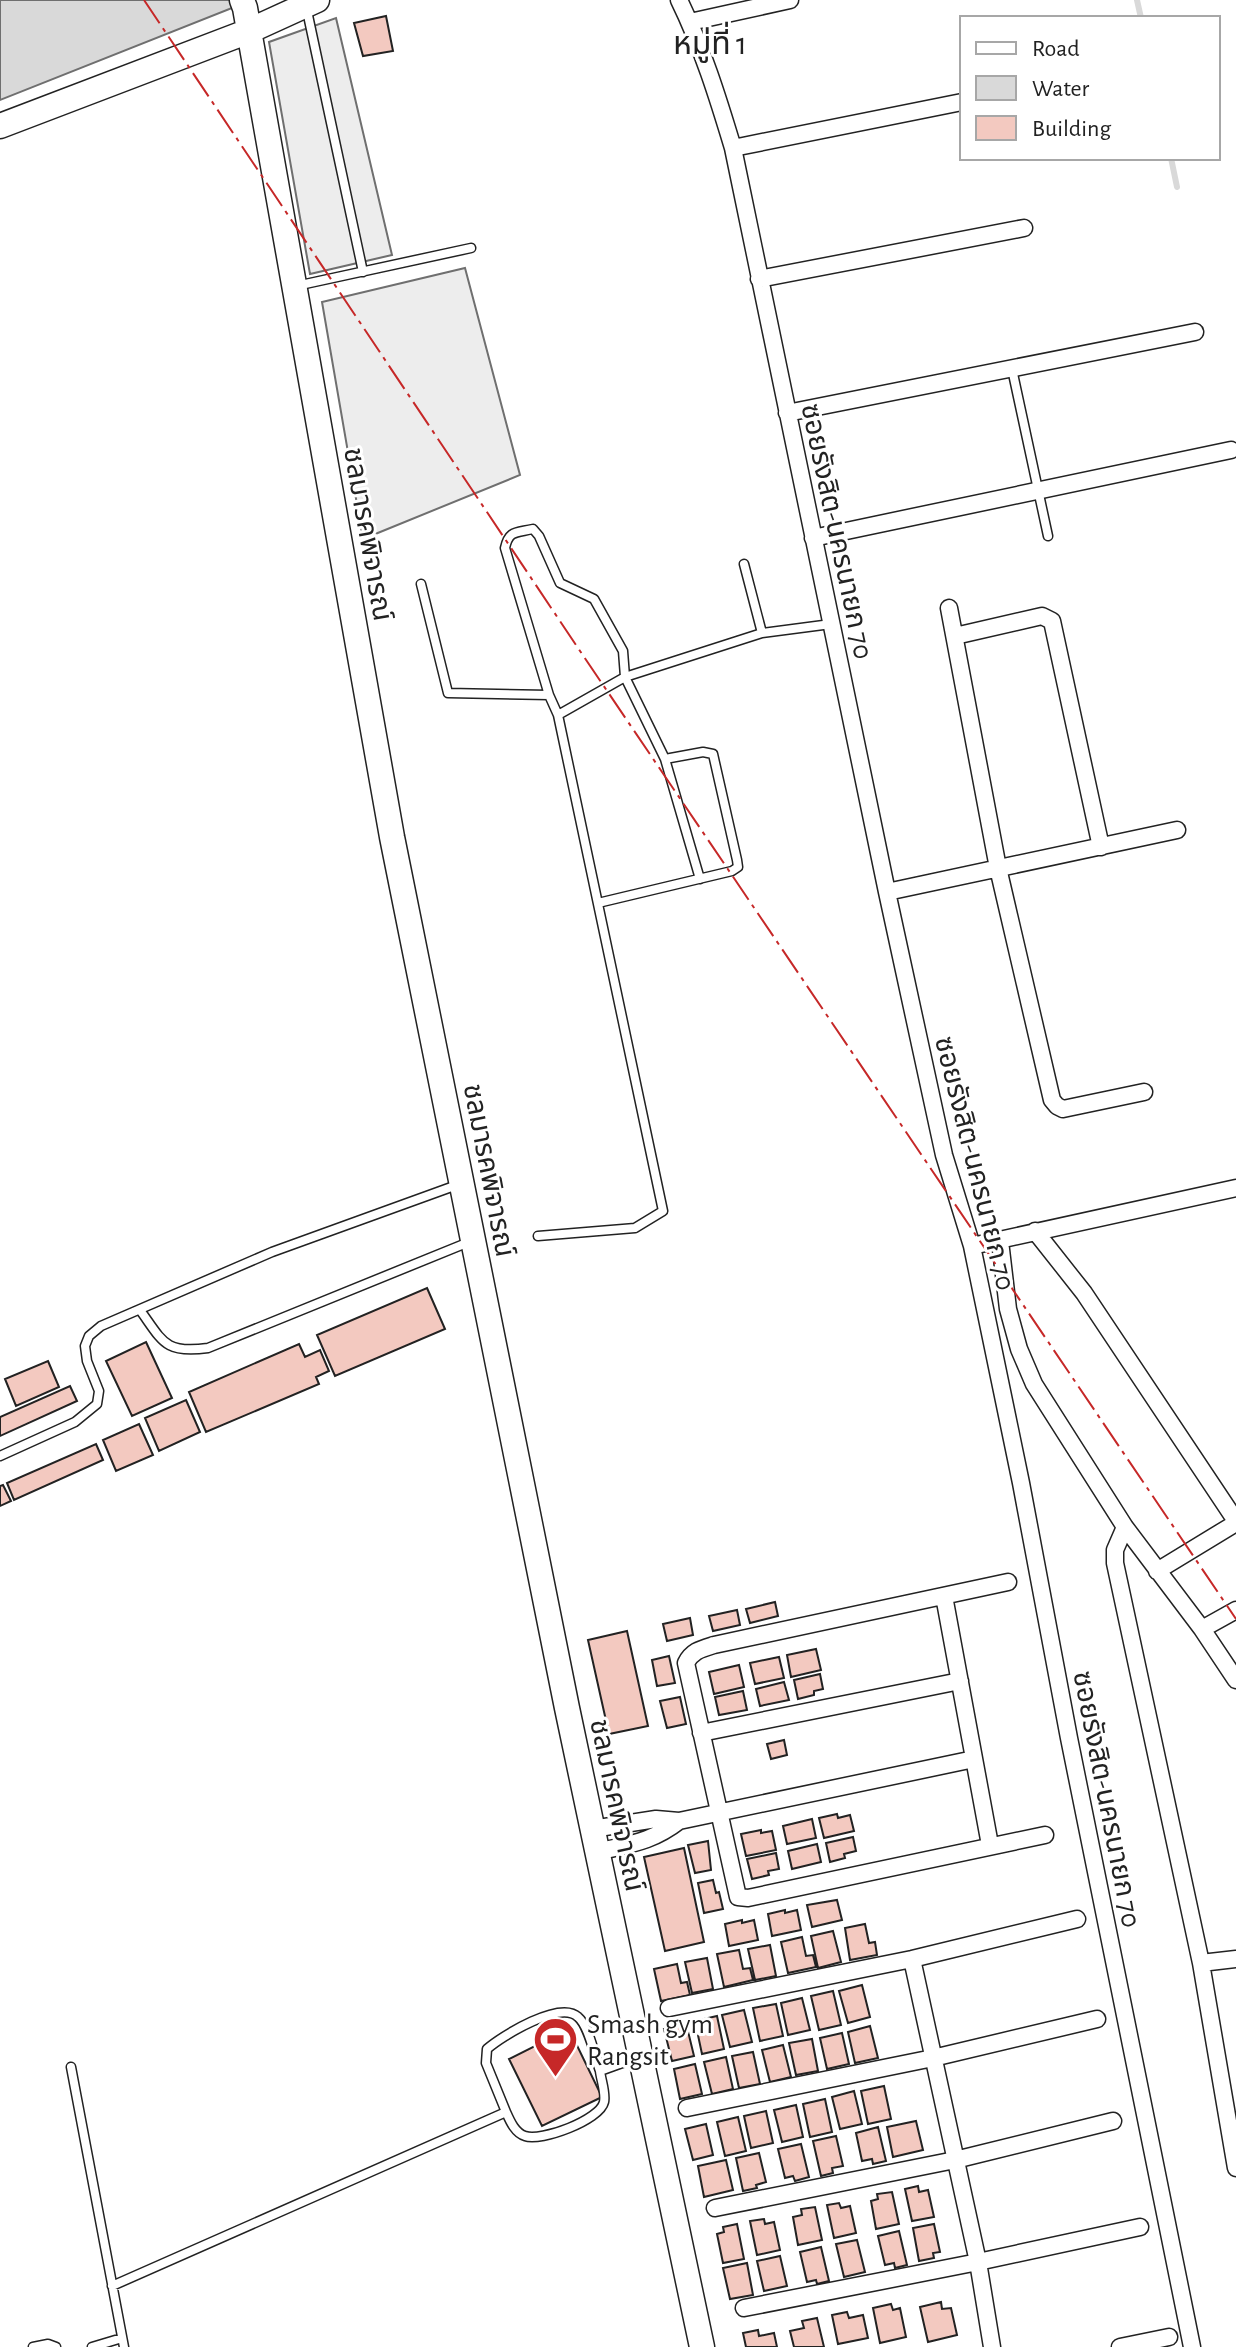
<svg xmlns="http://www.w3.org/2000/svg" width="1236" height="2347" font-family="'Alegreya Sans','Noto Sans Thai',sans-serif">
<style>
.parking{fill:#ededed;stroke:#6f6f6f;stroke-width:2}
.water{fill:#d9d9d9;stroke:#6f6f6f;stroke-width:2}
.lines{fill:none;stroke-linecap:round;stroke-linejoin:round}
.stream{stroke:#d9d9d9;stroke-width:6}
.building{fill:#f3c9c0;stroke:#222;stroke-width:2}
.lane-casing{stroke:#222;stroke-width:11}
.street-casing{stroke:#222;stroke-width:19}
.secondary-casing{stroke:#222;stroke-width:27}
.lane{stroke:#fff;stroke-width:8}
.street{stroke:#fff;stroke-width:16}
.secondary{stroke:#fff;stroke-width:24}
.power{stroke:#c62828;stroke-width:2;stroke-dasharray:28 6 4 6;stroke-linecap:butt}
.labels{text-anchor:middle;stroke-width:6;stroke-linejoin:round;paint-order:stroke}
.street-label{font-size:28px;fill:#222;stroke:#fff}
.poi-label{font-size:28px;fill:#222;stroke:#fff;text-anchor:start}
.quarter-label{font-size:32px;fill:#222;stroke:#fff}
</style>
<rect width="100%" height="100%" fill="#fff"/>
<!-- parking -->
<path class="parking" d="M336 18 392 255 310 274 269 42Z
M465 268 520 475 363 539 322 302Z"/>
<!-- water -->
<path class="water" d="M0 0H252L0 100Z"/>
<g class="lines">
<!-- stream -->
<path class="stream" d="M1137 0 1141 18
M1171 158 1177 187"/>
</g>
<!-- building -->
<path class="building" d="M386 16 393 51 363 56 354 23Z
M427 1288 445 1329 335 1376 317 1335Z
M146 1342 172 1398 132 1416 106 1361Z
M299 1344 305 1357 320 1350 329 1371 316 1377 319 1384 206 1432 189 1392Z
M48 1361 59 1387 16 1406 5 1379Z
M70 1386 77 1401 0 1436V1417Z
M186 1400 200 1432 159 1451 145 1418Z
M139 1424 153 1455 116 1471 103 1440Z
M96 1444 103 1460 14 1500 7 1483Z
M3 1485 11 1501 0 1506V1486Z
M775 1602 778 1616 750 1623 746 1609Z
M737 1610 740 1625 713 1631 709 1616Z
M690 1618 693 1635 667 1641 663 1624Z
M627 1631 648 1726 609 1734 588 1640Z
M816 1649 821 1670 791 1677 787 1655Z
M669 1656 675 1683 657 1686 652 1660Z
M779 1657 784 1678 755 1684 750 1663Z
M739 1665 744 1687 714 1694 709 1672Z
M820 1674 823 1689 814 1691V1695L798 1699 794 1680Z
M784 1682 789 1700 760 1706 756 1689Z
M743 1691 747 1710 719 1715 715 1697Z
M680 1697 686 1724 667 1728 660 1701Z
M784 1740 787 1755 771 1759 767 1744Z
M837 1814 838 1818 850 1815 854 1831 824 1838 819 1818Z
M812 1819 816 1838 787 1844 783 1826Z
M761 1830V1833L772 1831 776 1850 746 1856 741 1834Z
M853 1837 856 1851 844 1854 845 1858 830 1862 826 1843Z
M708 1841 711 1870 695 1873 688 1845Z
M817 1844 821 1862 792 1869 788 1851Z
M684 1848 704 1942 665 1951 644 1857Z
M776 1853 779 1869 768 1871 769 1875 752 1879 747 1859Z
M713 1880 716 1893 719 1892 723 1909 704 1913 698 1883Z
M837 1900 842 1920 812 1927 807 1905Z
M785 1910V1913L797 1910 801 1930 772 1936 768 1914Z
M742 1920V1923L754 1920 758 1940 729 1946 725 1924Z
M865 1924 869 1943 875 1942 877 1955 850 1960 845 1928Z
M833 1931 841 1962 818 1968 811 1936Z
M802 1937 806 1956 813 1955 816 1967 788 1973 781 1942Z
M770 1945 776 1976 755 1980 748 1949Z
M739 1950 743 1969 750 1968 753 1980 724 1987 717 1954Z
M707 1958 713 1989 692 1993 685 1962Z
M677 1964 681 1983 687 1982 690 1995 661 2001 654 1969Z
M862 1985 870 2017 848 2023 839 1991Z
M833 1991 841 2025 819 2030 811 1996Z
M802 1998 810 2030 788 2035 781 2003Z
M776 2004 783 2036 760 2041 753 2008Z
M744 2010 752 2042 730 2047 722 2015Z
M717 2016 724 2049 702 2054 695 2021Z
M686 2023 694 2056 672 2061 664 2029Z
M870 2026 878 2058 855 2063 848 2032Z
M569 2029 602 2097 542 2126 509 2059Z
M842 2033 849 2064 827 2069 820 2038Z
M812 2039 818 2071 796 2075 789 2043Z
M783 2045 791 2077 770 2082 762 2050Z
M753 2052 760 2084 739 2088 732 2056Z
M726 2057 733 2089 712 2094 704 2062Z
M695 2064 702 2094 680 2099 674 2069Z
M884 2086 891 2119 868 2124 861 2091Z
M854 2091 862 2124 840 2129 832 2097Z
M825 2099 832 2132 810 2137 803 2104Z
M796 2105 803 2137 782 2142 774 2110Z
M766 2111 773 2143 751 2148 744 2116Z
M738 2117 746 2151 725 2156 717 2122Z
M916 2121 923 2150 893 2157 887 2127Z
M706 2124 713 2155 693 2160 685 2129Z
M878 2127 886 2161 873 2164 872 2159 862 2161 856 2133Z
M836 2136 843 2166 832 2168 833 2173 821 2176 813 2141Z
M801 2144 809 2177 795 2181 793 2176 785 2178 778 2149Z
M759 2153 766 2182 756 2185 757 2188 743 2191 736 2158Z
M726 2160 733 2190 704 2197 698 2166Z
M918 2186 919 2192 928 2190 934 2217 912 2221 905 2189Z
M892 2192 899 2224 876 2229 871 2201 878 2199 877 2194Z
M839 2203 841 2208 850 2206 856 2233 834 2238 827 2205Z
M815 2207 822 2240 798 2245 793 2217 802 2215 801 2209Z
M764 2219 765 2224 774 2222 780 2250 757 2255 750 2221Z
M737 2224 744 2259 723 2263 717 2234 724 2232 723 2227Z
M934 2224 940 2252 933 2253 934 2258 919 2261 913 2228Z
M899 2231 907 2265 895 2268 894 2263 885 2265 878 2236Z
M857 2240 865 2272 844 2277 836 2244Z
M821 2247 829 2281 817 2284 816 2280 807 2282 800 2252Z
M780 2256 787 2286 764 2291 757 2261Z
M747 2263 753 2295 730 2299 723 2268Z
M941 2302 942 2309 951 2308 957 2335 928 2342 920 2307Z
M891 2304 893 2310 900 2308 906 2337 880 2343 873 2308Z
M847 2312 849 2318 863 2315 868 2338 838 2344 832 2315Z
M817 2318 824 2347H794L790 2331 804 2328 802 2321Z
M758 2330 759 2336 774 2333 777 2347H746L743 2333Z"/>
<g class="lines">
<defs>
<path id="lane" d="M306 6 363 272
M296 286 471 248
M1012 369 1048 536
M744 564 762 633
M421 584 448 693 549 695 558 715 625 677 762 633 831 624
M549 695 505 548C509 530 516 533 533 529L539 536 560 583 594 599 623 651 625 677 665 759 703 752 713 754 737 860 738 867 732 871 598 903
M665 759 700 879
M538 1236 635 1228 663 1211 558 715
M140 1310C163 1342 165 1354 208 1348L469 1242
M0 1456 75 1422 97 1404 99 1391 87 1361 85 1346 89 1336 101 1326 272 1252 457 1185
M71 2067 124 2347
M506 2112 486 2063 487 2049C502 2036 560 2000 578 2017 589 2026 595 2057 600 2071
M112 2286 506 2112C510 2121 515 2133 525 2136 541 2142 600 2120 604 2102 606 2093 601 2080 600 2071L636 2058
M33 2347 48 2344 56 2347
M92 2347 122 2338"/>
<path id="street" d="M679 0C702 47 718 98 733 148L887 892 944 1155 972 1246 1021 1483 1069 1738 1192 2347
M690 22 790 0
M733 148 962 102
M759 279 1024 228
M787 413 1195 332
M813 538 1231 450
M949 608 998 868 1052 1100 1057 1106 1063 1109 1144 1092
M955 636 1042 616 1052 621 1101 847
M887 892 1177 830
M1035 1231 1084 1293 1236 1521
M1000 1241 1008 1309 1019 1349 1034 1384 1125 1527 1202 1629 1236 1680
M972 1246 1236 1188
M1125 1527 1115 1550V1563L1201 1963 1236 2168
M1157 1571 1236 1523
M1008 1582 714 1645C701 1649 692 1651 686 1663L738 1897 748 1898 1045 1835
M944 1596 990 1845
M1202 1629 1236 1610
M701 1733 960 1681
M592 1829 656 1819 679 1821 974 1759
M597 1852C630 1844 652 1842 679 1821
M912 1959 978 2262 992 2347
M1201 1963 1236 1959
M669 2008 912 1959 1077 1919
M687 2108 933 2058 1097 2019
M715 2208 955 2160 1113 2121
M744 2308 978 2262 1140 2227
M1120 2347 1169 2337"/>
<path id="secondary" d="M242 0 245 8 392 837 567 1708 702 2347
M0 126 249 31 317 0"/>
</defs>
<!-- lane casing -->
<use href="#lane" class="lane-casing"/>
<!-- street casing -->
<use href="#street" class="street-casing"/>
<!-- secondary casing -->
<use href="#secondary" class="secondary-casing"/>
<!-- lane -->
<use href="#lane" class="lane"/>
<!-- street -->
<use href="#street" class="street"/>
<!-- secondary -->
<use href="#secondary" class="secondary"/>
<!-- power -->
<path class="power" d="M144 0 578 648 1236 1619"/>
</g>
<!-- icons -->
<defs>
<symbol id="stadium-pin" viewBox="-11 -11 22 30"><path d="M0 17L-7.5 6A9.5 9.5 0 1 1 7.5 6Z" fill="#c62828" stroke="#fff"/><path d="M0-5a6.5 5 0 1 0 0 10a6.5 5 0 1 0 0-10ZM-3.5-1.8h7v3.6h-7Z" fill="#fff"/></symbol>
</defs>
<g fill-rule="evenodd">
<use href="#stadium-pin" x="530" y="2014" width="51" height="69"/>
</g>
<g class="labels">
<!-- street labels -->
<g class="street-label">
<text transform="translate(838 531) rotate(78)" y="10">ซอยรังสิต-นครนายก 70</text>
<text transform="translate(369 534) rotate(80)" y="10">ชลมารคพิจารณ์</text>
<text transform="translate(976 1163) rotate(76)" y="10">ซอยรังสิต-นครนายก 70</text>
<text transform="translate(490 1170) rotate(79)" y="10">ชลมารคพิจารณ์</text>
<text transform="translate(1108 1799) rotate(79)" y="10">ซอยรังสิต-นครนายก 70</text>
<text transform="translate(618 1805) rotate(78)" y="10">ชลมารคพิจารณ์</text>
</g>
<!-- poi labels -->
<g class="poi-label">
<text x="587" y="2033">Smash gym<tspan x="587" dy="32">Rangsit</tspan></text>
</g>
<!-- quarter labels -->
<g class="quarter-label">
<text x="710" y="54">หมู่ที่ 1</text>
</g>
</g>
<!-- legend -->
<rect x="960" y="16" width="260" height="144" fill="#ffffff" stroke="#a7a7a7" stroke-width="2"/>
<rect x="976" y="42" width="40" height="12" fill="#ffffff" stroke="#a7a7a7" stroke-width="2"/>
<text x="1032" y="56" font-size="24" fill="#222222">Road</text>
<rect x="976" y="76" width="40" height="24" fill="#d9d9d9" stroke="#a7a7a7" stroke-width="2"/>
<text x="1032" y="96" font-size="24" fill="#222222">Water</text>
<rect x="976" y="116" width="40" height="24" fill="#f3c9c0" stroke="#a7a7a7" stroke-width="2"/>
<text x="1032" y="136" font-size="24" fill="#222222">Building</text>
</svg>
